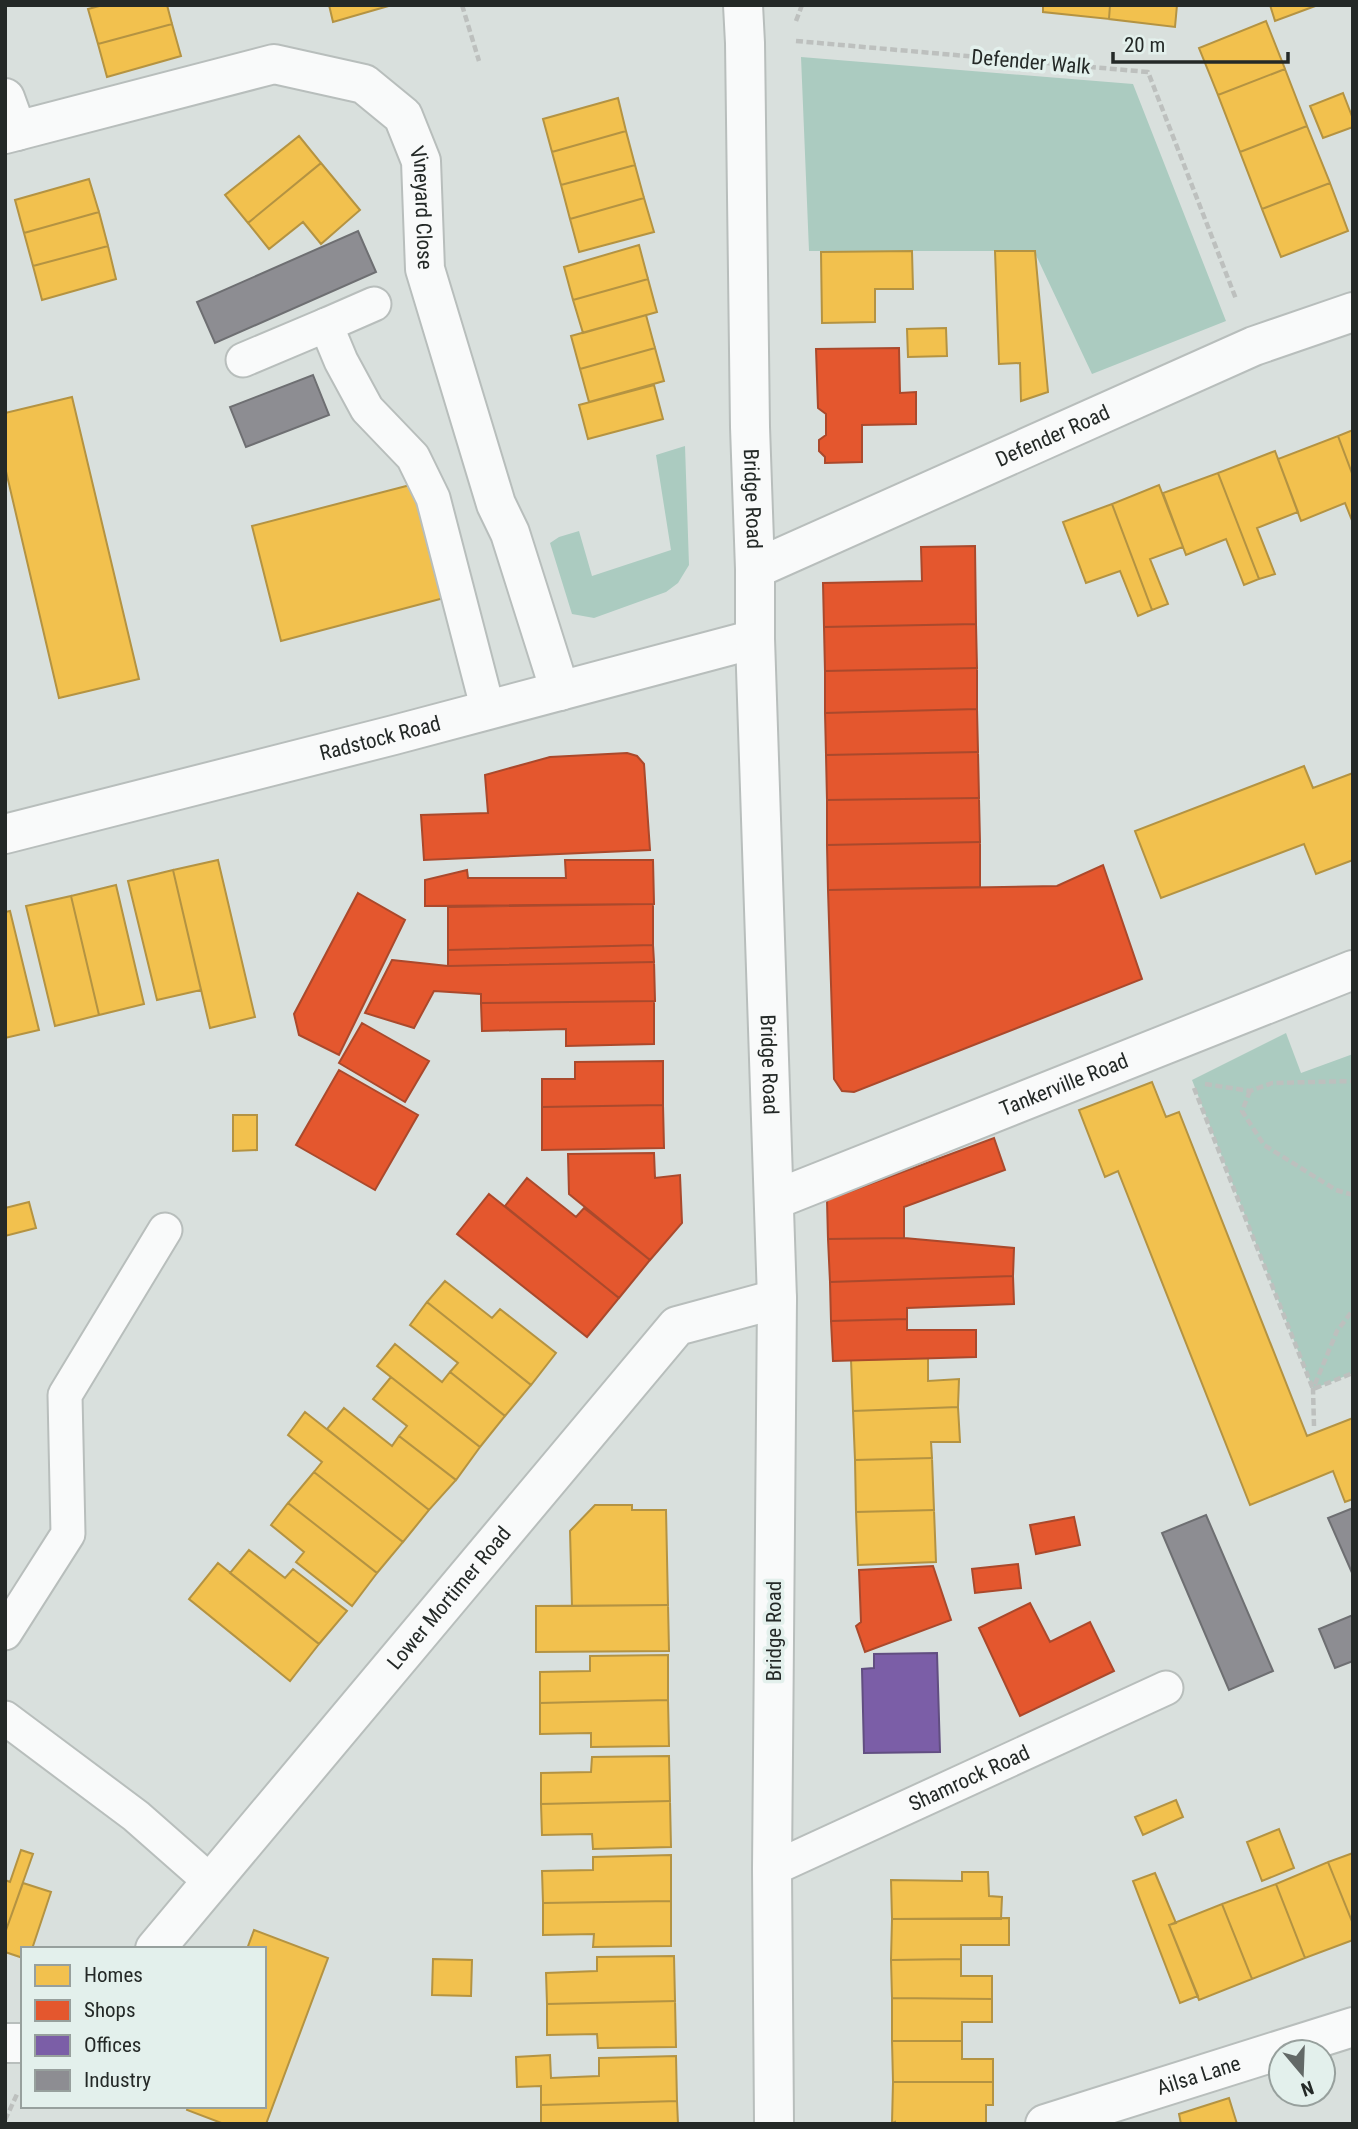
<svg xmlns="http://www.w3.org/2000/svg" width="1358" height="2129" font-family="'Roboto Condensed',sans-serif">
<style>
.green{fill:#abcbc0}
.homes{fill:#f2c14e;stroke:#b49342;stroke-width:2}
.shops{fill:#e4572e;stroke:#aa492c;stroke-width:2}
.offices{fill:#7b5ea7;stroke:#614e81;stroke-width:2}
.industry{fill:#8d8d92;stroke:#6e6f72;stroke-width:2}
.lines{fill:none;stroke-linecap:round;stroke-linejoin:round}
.service-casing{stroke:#b8bebc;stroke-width:37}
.minor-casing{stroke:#b8bebc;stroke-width:42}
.tertiary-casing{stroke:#b8bebc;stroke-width:42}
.path{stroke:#bdc0be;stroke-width:4.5;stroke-dasharray:7 3.5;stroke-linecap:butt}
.service{stroke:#f9fafa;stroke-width:33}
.minor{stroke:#f9fafa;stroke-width:38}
.tertiary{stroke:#f9fafa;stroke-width:38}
.labels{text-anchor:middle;stroke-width:7;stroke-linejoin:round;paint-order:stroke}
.street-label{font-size:21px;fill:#242927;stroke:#e3f0ec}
</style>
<rect width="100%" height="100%" fill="#d9e0dd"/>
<!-- green -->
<path class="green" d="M801 57 1133 84 1226 321 1092 374 1034 251H809Z
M685 446 689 565 678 583 666 592 594 618 572 614 550 543 559 537 579 531 592 576 671 550 656 455Z
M1286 1033 1301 1073 1353 1054V1373L1313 1389 1192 1080Z"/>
<!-- homes -->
<path class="homes" d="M103 5H167L172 24 98 44 88 9Z
M329 5H392L333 22Z
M1043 5H1110L1109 19 1043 12Z
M1110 5H1177L1175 27 1109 19Z
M1270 5H1318L1275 21Z
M1266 21 1285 69 1218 95 1199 48Z
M172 24 181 56 107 77 98 44Z
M1285 69 1307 126 1240 152 1218 95Z
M1343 93 1353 119V127L1323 138 1310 106Z
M618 98 626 131 552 152 543 119Z
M1307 126 1330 183 1262 209 1240 152Z
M626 131 635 165 561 185 552 152Z
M299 136 321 163 248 223 225 195Z
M321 163 360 210 321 244 303 222 269 249 248 223Z
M635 165 644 198 570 219 561 185Z
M89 179 99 212 24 233 15 200Z
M1330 183 1348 231 1281 257 1262 209Z
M644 198 654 232 579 252 570 219Z
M99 212 108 246 33 266 24 233Z
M639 245 648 279 573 300 564 267Z
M108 246 116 279 42 300 33 266Z
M912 251 913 289H875V322L822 323 821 252Z
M995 251H1035L1048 392 1021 401 1020 363 999 364Z
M648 279 657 312 583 333 573 300Z
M646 315 655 348 580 369 571 336Z
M946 328 947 356 908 357 907 329Z
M655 348 664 381 589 402 580 369Z
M654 385 663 419 588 439 579 405Z
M72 397 139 679 59 698 5 467V413Z
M1353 430V476L1338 436Z
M1338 436 1353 476V523L1345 503 1301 521 1278 459Z
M1275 451 1298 512 1257 528 1275 574 1259 579 1218 473Z
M1218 473 1259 579 1244 585 1226 539 1186 555 1163 493Z
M414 484 444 598 281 641 252 526Z
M1159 485 1183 547 1150 559 1168 604 1152 610 1112 504Z
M1112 504 1152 610 1138 616 1120 571 1086 583 1063 522Z
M1304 766 1313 788 1353 773V860L1316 874 1304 844 1161 898 1135 831Z
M218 860 255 1017 210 1028 173 870Z
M173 870 201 990 157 1000 128 881Z
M116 885 144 1004 99 1015 71 896Z
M71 896 99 1015 55 1026 26 906Z
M10 911 39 1030 5 1038V912Z
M1152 1082 1166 1117 1179 1112 1307 1436 1353 1418V1499L1345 1502 1333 1471 1250 1505 1118 1171 1105 1177 1079 1110Z
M233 1115H257V1150L233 1151Z
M29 1202 36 1228 5 1236V1208Z
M445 1281 492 1318 500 1309 556 1353 531 1385 427 1302Z
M427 1302 531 1385 505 1416 450 1372 458 1363 410 1325Z
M395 1344 442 1382 450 1372 505 1416 480 1447 377 1366Z
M928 1358V1381L959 1379 958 1407 853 1411 851 1360Z
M391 1377 480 1447 456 1480 399 1436 407 1426 373 1399Z
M958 1407 960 1442H931L932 1458 855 1460 853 1411Z
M344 1408 392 1446 399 1436 456 1480 429 1510 327 1429Z
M305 1412 429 1510 403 1542 314 1472 322 1462 288 1435Z
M932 1458 934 1510 856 1512 855 1460Z
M314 1472 403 1542 377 1573 288 1503Z
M288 1503 377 1573 352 1606 296 1562 304 1552 271 1525Z
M595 1505H632V1510H666L668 1605 572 1606 570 1531Z
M934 1510 936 1562 858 1565 856 1512Z
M249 1550 285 1578 293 1569 347 1611 319 1644 230 1573Z
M218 1563 319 1644 290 1681 189 1599Z
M668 1605 669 1651 536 1652V1606Z
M668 1655V1700L540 1703V1672L590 1671V1656Z
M668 1700 669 1746 591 1747V1733L540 1734V1703Z
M669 1756 670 1801 541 1804V1773L591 1772 592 1757Z
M1176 1800 1183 1817 1143 1835 1135 1817Z
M670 1801 671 1847 593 1849 592 1834 542 1835 541 1804Z
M1279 1829 1294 1868 1262 1881 1247 1842Z
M21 1850 33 1854 5 1933V1880L10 1882Z
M1353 1853V1924L1328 1862Z
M671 1855V1901L543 1903 542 1871 593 1870V1857Z
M1328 1862 1353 1924V1940L1305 1958 1276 1884Z
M962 1872H988L989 1896 1002 1897 1001 1919H892L891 1880 962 1881Z
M1155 1873 1176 1923 1169 1925 1198 1996 1180 2003 1133 1881Z
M23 1883 51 1892 32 1949H23V1958L5 1952V1933Z
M1276 1884 1305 1958 1252 1979 1222 1904Z
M671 1901V1946L593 1947 594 1934 543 1935V1903Z
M1222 1904 1252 1979 1199 2000 1169 1925Z
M1009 1918V1945H961V1959L891 1960 892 1919Z
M254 1930 328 1958 266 2124H224L187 2110 188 2106H264V1949H247Z
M674 1956 675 2001 547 2004 546 1973 597 1971V1957Z
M433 1959 472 1960 471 1996 432 1995Z
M961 1959V1976H992V1999L892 1998 891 1960Z
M892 1998 992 1999V2022H962V2041H892Z
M675 2001 676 2047 598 2048 597 2034 547 2035V2004Z
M892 2041H962V2059H993V2082H893Z
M550 2055 551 2078 599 2076V2058L676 2056 677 2101 541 2105V2086L517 2087 516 2057Z
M893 2082H993V2105H986V2124H895V2122L892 2123Z
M1229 2098 1237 2124H1181L1179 2114Z
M677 2101 678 2124H541V2105Z"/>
<!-- shops -->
<path class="shops" d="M899 348 900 393 916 392V424L862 425V462L825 463V457L819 451V440L826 435V414L818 408 816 349Z
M975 546 976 624 824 627 823 583 922 581 921 547Z
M976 624 977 668 825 671 824 627Z
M977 668V709L825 713V671Z
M977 709 978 752 826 755 825 713Z
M978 752 979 798 827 800 826 755Z
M627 753 637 756 644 764 650 850 424 860 421 815 488 813 485 775 550 757Z
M979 798 980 842 827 845V800Z
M980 842V887L828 890 827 845Z
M565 860H653L654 904 425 906V880L467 870 468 878H566Z
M1103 865 1142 979 854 1092 842 1091 834 1079 828 890 1057 886Z
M358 893 405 920 339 1055 299 1035 294 1014Z
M653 904V945L448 950V907Z
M653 945 654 962 448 966V950Z
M392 960 448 966 654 962 655 1001 481 1003V994L434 991 414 1028 365 1013Z
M654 1001V1044L566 1046V1029L482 1031 481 1003Z
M362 1023 429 1061 405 1102 339 1063Z
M663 1061V1105L542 1107V1079H575V1062Z
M339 1070 418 1115 375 1190 296 1145Z
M663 1105 664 1148 542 1150V1107Z
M994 1138 1005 1170 904 1207V1238L828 1239 827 1200Z
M654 1153 655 1178 680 1175 682 1223 650 1260 569 1194 568 1154Z
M527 1178 576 1217 584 1208 650 1260 619 1298 505 1206Z
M489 1194 619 1298 587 1337 457 1234Z
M904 1238 1014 1248 1013 1276 830 1282 828 1239Z
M1013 1276 1014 1304 907 1308V1319L831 1321 830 1282Z
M907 1319V1330H976V1357L833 1361 831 1321Z
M1074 1517 1080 1545 1036 1554 1030 1525Z
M1018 1564 1021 1588 975 1593 972 1569Z
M933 1566 951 1620 865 1652 856 1626 861 1622 859 1570Z
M1030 1603 1050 1642 1090 1622 1114 1671 1020 1716 979 1628Z"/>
<!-- offices -->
<path class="offices" d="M937 1653 940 1752 864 1753 862 1669 874 1668V1654Z"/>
<!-- industry -->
<path class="industry" d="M358 231 376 272 215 343 197 302Z
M313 375 329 415 246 447 230 407Z
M1353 1508V1575L1328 1518Z
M1206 1515 1273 1671 1229 1690 1162 1533Z
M1353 1615V1661L1335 1668 1319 1629Z"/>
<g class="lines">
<defs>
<g id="service">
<path d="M326 325 374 304"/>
<path d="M243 360 326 325 341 361 367 409 413 457 433 498 488 710"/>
<path d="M5 1633 68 1534 65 1395 165 1230"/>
<path d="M5 1718 136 1816 211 1882"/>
<path id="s1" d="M772 1869 1166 1688"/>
</g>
<g id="minor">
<path d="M5 98 17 131"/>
<path id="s2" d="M5 134 274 64 364 84 403 116 421 161 425 269 496 504 510 533 560 691"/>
<path id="s3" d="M755 569 1254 346 1353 312"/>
<path id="s4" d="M5 834 394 735 755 639"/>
<path id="s5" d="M774 1200 1353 970"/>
<path id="s6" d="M155 1949 677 1326 777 1299"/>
<path d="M5 2043H23"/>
<path id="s7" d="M1045 2124 1353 2027"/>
</g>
<g id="tertiary">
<path id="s8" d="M743 5 745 43 750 427 755 569V639L777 1299 772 1869 774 2124"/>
</g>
</defs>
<!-- service casing -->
<use href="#service" class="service-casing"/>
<!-- minor casing -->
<use href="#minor" class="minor-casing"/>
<!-- tertiary casing -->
<use href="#tertiary" class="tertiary-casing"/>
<!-- path -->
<path class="path" d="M462 5 479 61
M796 21 802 5
M796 41 1148 72 1236 299
M1205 1084 1250 1091 1272 1083 1353 1081
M1194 1088 1313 1389 1353 1373
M1250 1091 1242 1111 1264 1145 1336 1190 1353 1195
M1314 1426 1313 1389 1337 1331 1353 1310
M5 2120 18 2092"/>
<!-- service -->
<use href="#service" class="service"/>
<!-- minor -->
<use href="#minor" class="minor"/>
<!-- tertiary -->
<use href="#tertiary" class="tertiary"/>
</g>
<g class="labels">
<!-- street labels -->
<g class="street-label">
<text transform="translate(1031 62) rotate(5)" y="7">Defender Walk</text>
<text dy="7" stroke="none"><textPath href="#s2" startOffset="516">Vineyard Close</textPath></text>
<text dy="7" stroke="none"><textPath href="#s3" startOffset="326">Defender Road</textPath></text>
<text dy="7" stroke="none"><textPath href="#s8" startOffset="494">Bridge Road</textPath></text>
<text dy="7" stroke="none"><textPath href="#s4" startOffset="387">Radstock Road</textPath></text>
<text dy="7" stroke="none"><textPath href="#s8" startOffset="1060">Bridge Road</textPath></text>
<text dy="7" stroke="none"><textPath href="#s5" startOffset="312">Tankerville Road</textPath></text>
<text dy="7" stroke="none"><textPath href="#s6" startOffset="458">Lower Mortimer Road</textPath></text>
<text transform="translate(774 1631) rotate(-90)" y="7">Bridge Road</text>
<text dy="7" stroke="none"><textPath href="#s1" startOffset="217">Shamrock Road</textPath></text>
<text dy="7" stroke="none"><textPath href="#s7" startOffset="161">Ailsa Lane</textPath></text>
</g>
</g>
<!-- border -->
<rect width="1358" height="2129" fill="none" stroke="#242927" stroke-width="14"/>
<!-- legend -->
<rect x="21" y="1947" width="245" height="161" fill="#e3f0ec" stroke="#97a09d" stroke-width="2"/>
<rect x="35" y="1965" width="35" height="21" fill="#f2c14e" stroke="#97a09d" stroke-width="2"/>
<text x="84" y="1982" font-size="21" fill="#242927">Homes</text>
<rect x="35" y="2000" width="35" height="21" fill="#e4572e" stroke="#97a09d" stroke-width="2"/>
<text x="84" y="2017" font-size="21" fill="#242927">Shops</text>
<rect x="35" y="2035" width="35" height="21" fill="#7b5ea7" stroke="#97a09d" stroke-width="2"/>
<text x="84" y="2052" font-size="21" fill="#242927">Offices</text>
<rect x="35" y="2070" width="35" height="21" fill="#8d8d92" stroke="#97a09d" stroke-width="2"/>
<text x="84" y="2087" font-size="21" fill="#242927">Industry</text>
<!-- north arrow -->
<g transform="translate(1302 2073) rotate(161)"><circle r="33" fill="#e3f0ec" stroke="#97a09d" stroke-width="2"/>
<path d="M0-5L12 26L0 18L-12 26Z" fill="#636967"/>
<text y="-10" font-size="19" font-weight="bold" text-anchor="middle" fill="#242927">N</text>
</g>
<!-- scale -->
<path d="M1113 52v10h175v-10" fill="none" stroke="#242927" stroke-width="3.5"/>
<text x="1124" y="52" font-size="21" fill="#242927" stroke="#e3f0ec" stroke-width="5" paint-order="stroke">20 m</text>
</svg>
